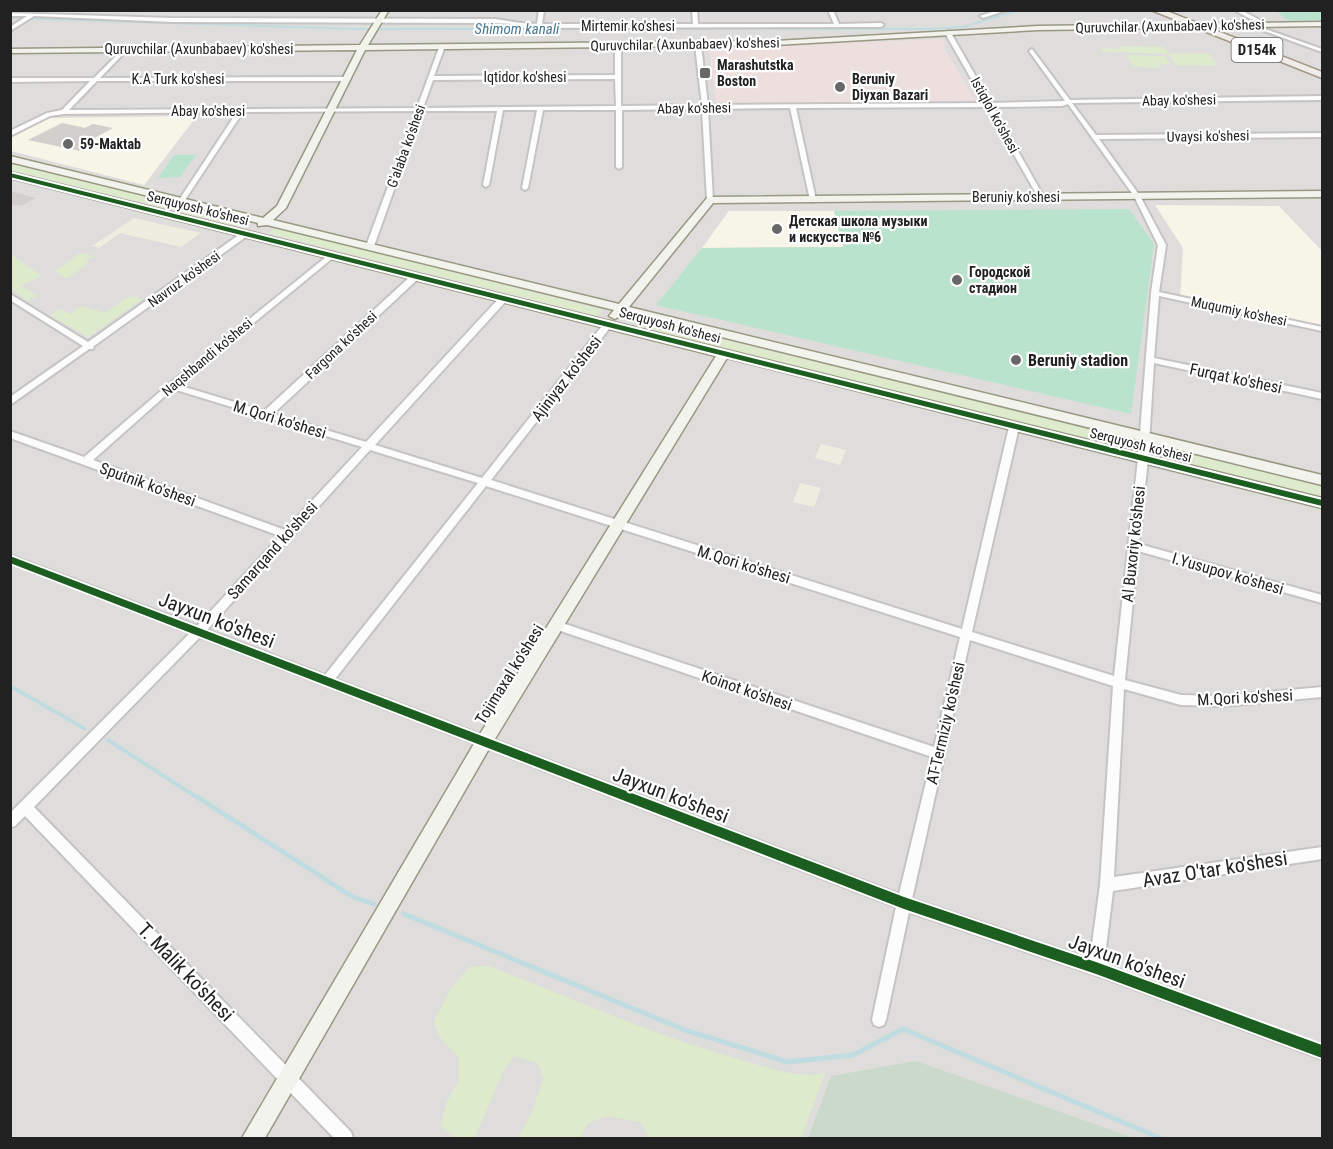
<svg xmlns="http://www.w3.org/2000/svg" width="1333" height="1149" font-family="'Roboto Condensed',sans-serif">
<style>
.residential{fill:#dedddc}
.commercial{fill:#ecdfde}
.education{fill:#f7f5e8}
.farmland{fill:#eeeddf}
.grass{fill:#deeacc}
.cemetery{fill:#cad9c9}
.pitch{fill:#b9e3cd}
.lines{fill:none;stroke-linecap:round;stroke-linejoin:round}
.stream-far2{stroke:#c1dce0;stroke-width:2}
.stream-far1{stroke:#c1dce0;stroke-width:4}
.stream{stroke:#c1dce0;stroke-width:5}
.building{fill:#d2cfcd}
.street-casing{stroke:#c5c4c3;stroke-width:4}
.secondary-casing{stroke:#989883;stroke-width:3}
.primary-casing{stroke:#a49889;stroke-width:3}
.street{fill:#fdfcfc;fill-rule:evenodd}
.secondary{fill:#f3f3ed;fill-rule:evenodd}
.primary{fill:#f1ece8;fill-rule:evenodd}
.cycleway-casing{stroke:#fff;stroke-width:4}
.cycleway{fill:#1b5e20;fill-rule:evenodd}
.poi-dot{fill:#696868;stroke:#fff;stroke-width:2}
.labels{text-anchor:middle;stroke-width:4.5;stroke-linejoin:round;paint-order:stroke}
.far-street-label{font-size:14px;fill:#212121;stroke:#fff}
.far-poi-label{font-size:14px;font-weight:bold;fill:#212121;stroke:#fff;text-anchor:start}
.far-water-label{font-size:15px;font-style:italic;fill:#497694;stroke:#fff}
.shield{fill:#fff;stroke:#646464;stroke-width:1.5}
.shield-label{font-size:15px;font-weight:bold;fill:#212121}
.poi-label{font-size:16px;font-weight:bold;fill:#212121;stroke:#fff;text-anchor:start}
.street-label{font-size:16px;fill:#212121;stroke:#fff}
.near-street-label{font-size:20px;fill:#212121;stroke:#fff}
</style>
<rect width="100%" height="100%" fill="#efedeb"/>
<!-- residential -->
<path class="residential" d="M10 11H1322V1138H11Z"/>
<!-- commercial -->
<path class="commercial" d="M944 39 945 49 976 102 716 105 709 48Z"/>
<!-- education -->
<path class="education" d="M197 116 144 185 11 151 10 138 48 118Z
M1155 205 1279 206 1322 251V328L1180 298 1183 248Z
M729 211H834L844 247 702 248Z"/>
<!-- farmland -->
<path class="farmland" d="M134 218 201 233 181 247 120 233 99 248 92 246Z
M821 444 846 450 840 465 815 458Z
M800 483 821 488 814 507 793 502Z"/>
<!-- grass -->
<path class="grass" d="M1119 46 1164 47 1168 53 1209 54 1218 66 1176 65 1169 54 1103 52 1101 48 1120 49Z
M1126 55 1165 56 1171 65 1159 64 1161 68 1134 67Z
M11 162 249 221 241 227 11 170Z
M277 227 603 310 597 316 268 233Z
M80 253 94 256 85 262 89 263 66 279 55 271Z
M12 255 41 276 21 286 37 296 27 301 11 288Z
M130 296 143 299 88 337 50 315 61 309 70 314 81 306 105 313Z
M643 320 1127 438 1126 449 638 326Z
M1155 445 1322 486V497L1154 455Z
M489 966C575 1000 660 1038 748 1062 773 1069 799 1079 825 1073L801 1138H649L640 1122 607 1116 588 1123 580 1138H518L532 1112 543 1079 538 1063 514 1056 503 1072 475 1137 455 1138 441 1126 447 1101 459 1081V1058L439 1036 434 1021 451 989 469 967Z"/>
<!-- cemetery -->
<path class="cemetery" d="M916 1061 1134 1138H808L831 1076Z"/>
<!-- pitch -->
<path class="pitch" d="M1276 11H1322V20L1289 21Z
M174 155H196L180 177 158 178Z
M1129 209 1154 244 1131 414 656 305 702 248 843 247 834 211Z"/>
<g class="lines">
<!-- stream-far2 -->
<path class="stream-far2" d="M10 18 357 29H928L963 27 1020 10"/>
<!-- stream-far1 -->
<path class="stream-far1" d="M10 686 84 728
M108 740 201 800"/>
<!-- stream -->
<path class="stream" d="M199 798 353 897 374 904
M404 914 685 1030 788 1062 853 1055 903 1029 1160 1138"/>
</g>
<!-- building -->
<path class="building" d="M62 123 85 128 93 124 113 128 89 141 95 143 80 151 28 140Z
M10 191 36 198 21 206 10 204Z"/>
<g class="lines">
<defs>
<path id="street" d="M539 10H544L542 24H693L692 10H697L698 24H834L828 10H833L839 24 881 23 884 25 881 27 512 28 509 26 513 24 495 23 172 22 34 16 10 31V27L27 16H10V13L172 18 495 19C510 21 522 24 537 24Z
M998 10H1007L983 18 980 16Z
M1234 10H1241L1265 23 1260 24Z
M1248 23 1322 49V52L1248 25Z
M948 31 951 33 991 103 1065 101 1029 51 1032 49 1070 100 1322 96V100L1072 103 1096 135 1322 133V137L1099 139 1140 196 1166 245 1159 292 1322 327V331L1159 296 1154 358 1322 393V399L1154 363 1148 459 1139 544 1322 595V603L1138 551 1125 680 1181 695 1223 696 1322 687V697L1223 706 1181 705 1124 689 1114 877 1322 847V859L1113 891 1104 964 1322 1045V1059L1096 975 909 912 886 1020 884 1025 879 1027 874 1025 872 1020 896 907 200 637 34 807 351 1132 353 1138H334L25 816 15 826 10 828V813L190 633 10 563V555L197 626 280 536 10 438V431L84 457 169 384 331 253 335 255 334 257 178 385 264 411 413 274H419V278L273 414 366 442 501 296H507V300L375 445 482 478 606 321H612V325L491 480 962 629 1009 427 1011 425H1017L1019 427 972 632 1114 676 1138 459 1151 293 1158 245 1134 196 1068 104 1062 106 993 107 1044 197 1041 199 1038 197 987 107 796 108 816 200 813 202 810 200 790 108 708 109 713 200 710 202 707 200 702 109 622 110V167L619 169 616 167V110H543L528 188 525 190 522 188 537 110H503L489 185 486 187 483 185 497 111H422L374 246 370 248 366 246 416 111 243 112 185 200 182 202 179 200 237 112 64 114 50 116 10 136V131L47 113 62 110 90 81 10 82V78H94L125 47 127 50 100 78 346 77 349 79 346 81H97L69 110 417 108 440 45 445 46 434 76 615 75V45L618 43 621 45V106L702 105 695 45 698 43 701 45 708 105 985 103 945 33ZM615 79 616 106 423 108 433 80ZM173 389 362 447 285 530 93 460ZM370 450 478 483 325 675 207 630ZM486 486 960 637 934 747 556 621 552 622 551 625 552 628 932 757 899 894 335 679ZM970 640 1113 686 1100 885 1090 959 912 899Z
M243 232 250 234 94 346 93 349H89L10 405V397L83 346 10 300V294L88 342Z"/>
<path id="secondary" d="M382 10H389L368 45 775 41 1038 26 1322 22V26L1038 30 775 45 365 50 286 208 273 220 619 304 707 198 710 197 1322 191V197L713 203 629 307 1322 475V485L624 313 615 319 609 316 614 310 267 225 258 226V223L10 162V156L263 218 277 206 357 50 10 53V49L360 45Z
M10 172 1322 498V508L727 358 490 747 265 1138H242L478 737 716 356 10 178Z"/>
<path id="primary" d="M1151 10H1164L1322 72V78Z"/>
</defs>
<!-- street casing -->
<use href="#street" class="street-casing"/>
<!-- secondary casing -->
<use href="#secondary" class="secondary-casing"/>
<!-- primary casing -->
<use href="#primary" class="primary-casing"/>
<!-- street -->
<use href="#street" class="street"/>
<!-- secondary -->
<use href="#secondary" class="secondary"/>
<!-- primary -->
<use href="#primary" class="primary"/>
<defs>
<path id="cycleway" d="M10 173 1322 500V506L10 177Z
M10 556 904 897 1096 962 1322 1045V1058L1096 974 904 909 10 563Z"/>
</defs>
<!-- cycleway casing -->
<use href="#cycleway" class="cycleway-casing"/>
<!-- cycleway -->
<use href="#cycleway" class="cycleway"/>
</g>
<!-- markers -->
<g class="poi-dot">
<rect x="699" y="67" width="12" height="12" rx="3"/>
<circle cx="840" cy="87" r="6"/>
<circle cx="68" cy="144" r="6"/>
<circle cx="777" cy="229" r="6"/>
<circle cx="957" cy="280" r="6"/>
<circle cx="1016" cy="360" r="6"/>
</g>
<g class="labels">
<!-- far-street labels -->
<g class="far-street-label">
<text x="628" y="31">Mirtemir ko'shesi</text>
<text transform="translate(1170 26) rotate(-1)" y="5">Quruvchilar (Axunbabaev) ko'shesi</text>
<text transform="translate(685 44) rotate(-1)" y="5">Quruvchilar (Axunbabaev) ko'shesi</text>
<text x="199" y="54">Quruvchilar (Axunbabaev) ko'shesi</text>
<text x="525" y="82">Iqtidor ko'shesi</text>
<text x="178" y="84">K.A Turk ko'shesi</text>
<text transform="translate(1179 100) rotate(-1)" y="5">Abay ko'shesi</text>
<text transform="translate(694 108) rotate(-1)" y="5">Abay ko'shesi</text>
<text x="208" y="116">Abay ko'shesi</text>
<text transform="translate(995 115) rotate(61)" y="5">Istiqlol ko'shesi</text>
<text transform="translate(1208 136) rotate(-1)" y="5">Uvaysi ko'shesi</text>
<text transform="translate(406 146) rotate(-70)" y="5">G'alaba ko'shesi</text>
<text x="1016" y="202">Beruniy ko'shesi</text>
<text transform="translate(198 208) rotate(14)" y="5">Serquyosh ko'shesi</text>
<text transform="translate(184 279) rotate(-36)" y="5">Navruz ko'shesi</text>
<text transform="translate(1239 311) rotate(12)" y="5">Muqumiy ko'shesi</text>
<text transform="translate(670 325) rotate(15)" y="5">Serquyosh ko'shesi</text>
<text transform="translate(341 345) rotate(-43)" y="5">Fargona ko'shesi</text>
<text transform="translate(207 357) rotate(-40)" y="5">Naqshbandi ko'shesi</text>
<text transform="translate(1141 445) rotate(14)" y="5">Serquyosh ko'shesi</text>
</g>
<!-- far-poi labels -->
<g class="far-poi-label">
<text x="717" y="70">Marashutstka<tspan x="717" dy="16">Boston</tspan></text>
<text x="852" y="84">Beruniy<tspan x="852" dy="16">Diyxan Bazari</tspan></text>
<text x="80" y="149">59-Maktab</text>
<text x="789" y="226">Детская школа музыки<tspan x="789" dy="16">и искусства №6</tspan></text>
<text x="969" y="277">Городской<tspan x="969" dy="16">стадион</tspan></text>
</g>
<!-- far-water labels -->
<g class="far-water-label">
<text x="517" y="34">Shimom kanali</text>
</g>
<!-- shield labels -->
<rect class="shield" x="1231.5" y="38" width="51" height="24" rx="4.5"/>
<g class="shield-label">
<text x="1257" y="55">D154k</text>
</g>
<!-- poi labels -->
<g class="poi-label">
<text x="1028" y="366">Beruniy stadion</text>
</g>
<!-- street labels -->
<g class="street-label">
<text transform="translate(566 378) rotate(-52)" y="6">Ajiniyaz ko'shesi</text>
<text transform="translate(1236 378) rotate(12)" y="6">Furqat ko'shesi</text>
<text transform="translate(280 419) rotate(17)" y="6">M.Qori ko'shesi</text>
<text transform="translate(148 484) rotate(20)" y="6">Sputnik ko'shesi</text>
<text transform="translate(1133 544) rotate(-84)" y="6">Al Buxoriy ko'shesi</text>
<text transform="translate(272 550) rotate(-48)" y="6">Samarqand ko'shesi</text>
<text transform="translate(744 564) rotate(17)" y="6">M.Qori ko'shesi</text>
<text transform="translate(1228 573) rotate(16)" y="6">I.Yusupov ko'shesi</text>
<text transform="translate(509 674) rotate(-58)" y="6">Tojimaxal ko'shesi</text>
<text transform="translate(747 690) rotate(19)" y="6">Koinot ko'shesi</text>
<text transform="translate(1245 697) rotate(-3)" y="6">M.Qori ko'shesi</text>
<text transform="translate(945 723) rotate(-77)" y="6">AT-Termiziy ko'shesi</text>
</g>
<!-- near-street labels -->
<g class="near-street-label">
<text transform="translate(217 620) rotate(21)" y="7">Jayxun ko'shesi</text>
<text transform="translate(671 795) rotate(21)" y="7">Jayxun ko'shesi</text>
<text transform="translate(1215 869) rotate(-9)" y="7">Avaz O'tar ko'shesi</text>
<text transform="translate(1127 961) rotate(20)" y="7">Jayxun ko'shesi</text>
<text transform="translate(186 972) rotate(46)" y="7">T. Malik ko'shesi</text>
</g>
</g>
<!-- border -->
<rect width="1333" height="1149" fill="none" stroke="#212121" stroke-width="24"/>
</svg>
